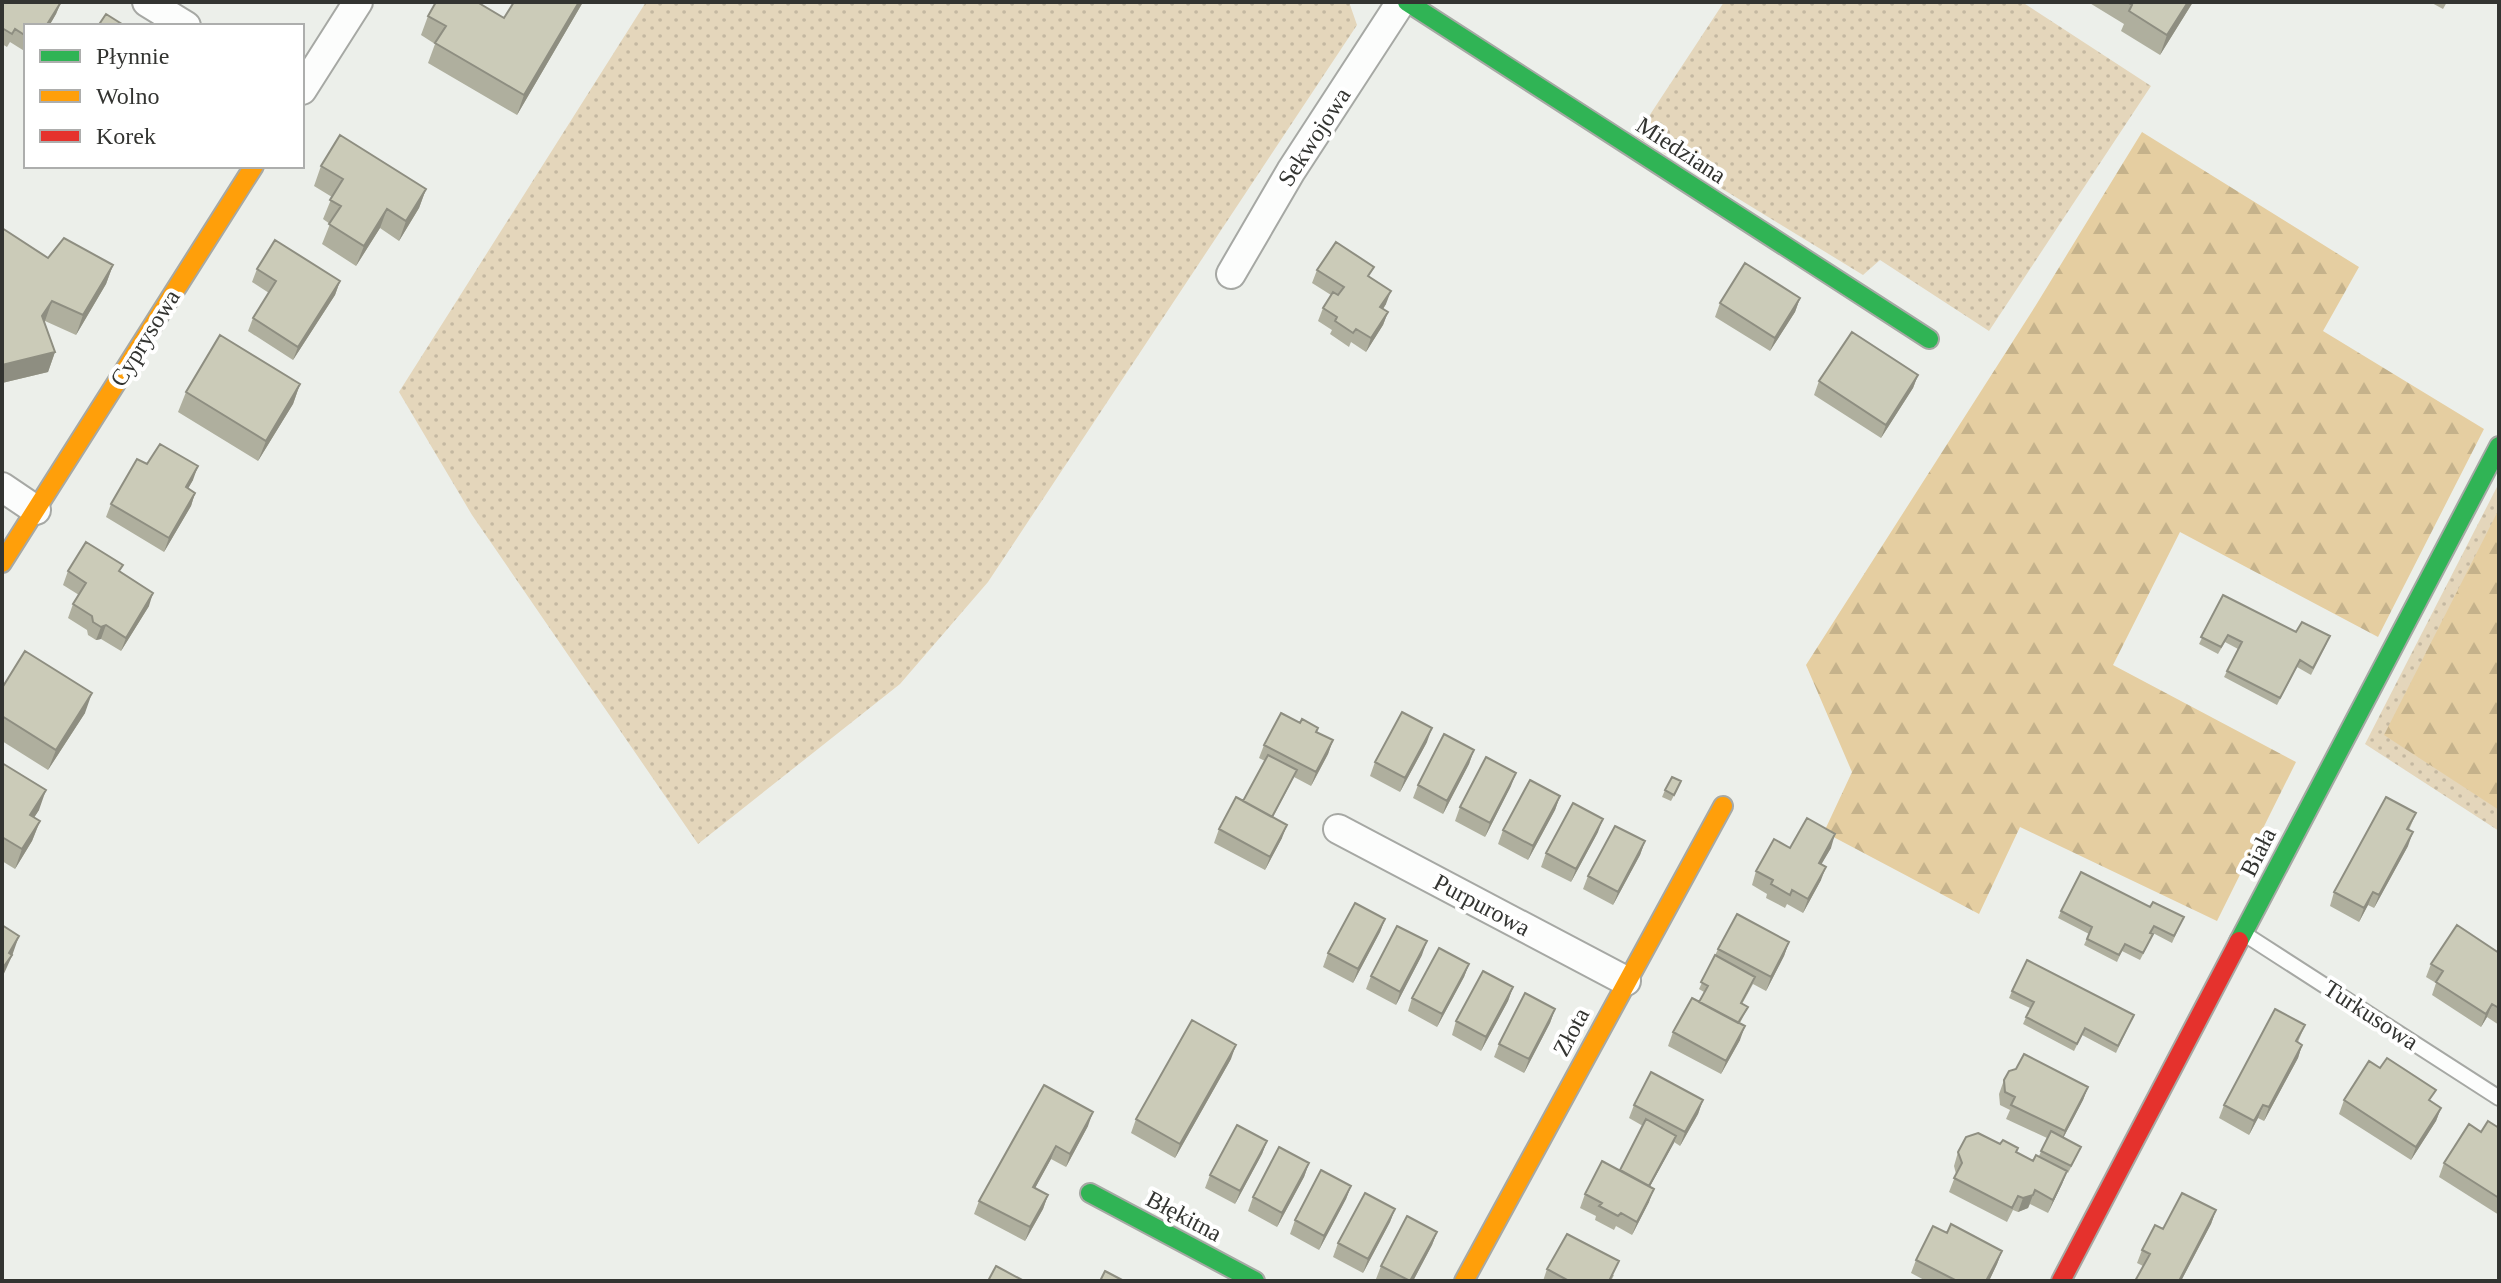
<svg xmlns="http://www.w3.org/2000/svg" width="2501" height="1283" font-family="Georgia,serif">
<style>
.grass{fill:url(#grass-dots)}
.forest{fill:url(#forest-firs)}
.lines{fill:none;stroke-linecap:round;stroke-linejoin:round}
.lane-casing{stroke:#a6a8a4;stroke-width:18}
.street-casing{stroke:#a6a8a4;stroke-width:32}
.fast-casing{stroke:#a6a8a4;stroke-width:22}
.slow-casing{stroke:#a6a8a4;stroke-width:22}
.jam-casing{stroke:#a6a8a4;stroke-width:22}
.lane{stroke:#fcfdfc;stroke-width:14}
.street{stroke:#fcfdfc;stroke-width:28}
.fast{stroke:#30b455;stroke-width:18}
.slow{stroke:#ff9f0a;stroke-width:18}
.jam{stroke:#e5322d;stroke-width:18}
.wall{fill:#afaf9e}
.shaded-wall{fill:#8e8e81}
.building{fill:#cbcbb8;stroke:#8e8e81;stroke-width:2}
.labels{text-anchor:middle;stroke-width:8;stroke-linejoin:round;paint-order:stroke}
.street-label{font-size:24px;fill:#333431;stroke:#fff}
</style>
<defs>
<pattern id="grass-dots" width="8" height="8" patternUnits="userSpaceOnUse" patternTransform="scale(2)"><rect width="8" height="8" fill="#e4d6bb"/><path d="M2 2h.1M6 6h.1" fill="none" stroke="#c4b8a1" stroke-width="1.8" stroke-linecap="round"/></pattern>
<pattern id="forest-firs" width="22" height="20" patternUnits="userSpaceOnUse" patternTransform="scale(2)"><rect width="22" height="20" fill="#e5cea1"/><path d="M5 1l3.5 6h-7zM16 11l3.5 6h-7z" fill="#c5b28b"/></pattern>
</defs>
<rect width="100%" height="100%" fill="#ecefea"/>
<!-- grass -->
<path class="grass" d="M646 2H1349L1357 25 988 582 900 684 698 844 472 515 399 392Z
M1724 2H2022L2151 86 1989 331 1880 260 1863 275 1636 136Z
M2499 483V831L2365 744Z"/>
<!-- forest -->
<path class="forest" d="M2142 132 2359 267 2323 331 2484 429 2378 637 2180 532 2113 665 2296 762 2217 921 2020 827 1979 914 1824 832 1852 772 1806 665 2036 305Z
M2499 509V810L2384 735Z"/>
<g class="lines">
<defs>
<path id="lane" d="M2246 935 2499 1098"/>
<path id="street" d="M147 2 186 26
M302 90 358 2
M1231 274 1291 171 1401 2
M2 487 36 510
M1338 829 1626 981"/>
<path id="fast" d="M1407 2 1929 339
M2239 941 2499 446
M1090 1193 1255 1281"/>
<path id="slow" d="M2 563 254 166
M1464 1281 1723 806"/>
<path id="jam" d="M2061 1281 2239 941"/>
</defs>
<!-- lane casing -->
<use href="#lane" class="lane-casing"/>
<!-- street casing -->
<use href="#street" class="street-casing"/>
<!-- fast casing -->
<use href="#fast" class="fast-casing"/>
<!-- slow casing -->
<use href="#slow" class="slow-casing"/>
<!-- jam casing -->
<use href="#jam" class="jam-casing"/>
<!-- lane -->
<use href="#lane" class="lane"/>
<!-- street -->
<use href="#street" class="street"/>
<!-- fast -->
<use href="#fast" class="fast"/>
<!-- slow -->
<use href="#slow" class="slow"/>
<!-- jam -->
<use href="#jam" class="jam"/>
</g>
<!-- wall -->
<path class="wall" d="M2 2H61L56 14 49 26H26V52L10 42 7 47 2 44Z
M583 2 517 115 428 63 435 44 421 35 428 16 504 18Z
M2088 2H2193L2160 55 2121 31 2124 24Z
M2430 2H2447L2443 9Z
M321 166 426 189 419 208 399 241 380 228 356 266 322 244 330 224 323 219 332 197 314 186Z
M48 258 113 265 106 284 76 335 45 321 44 322 55 352 48 372 2 383Z
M257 269 340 281 335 295 293 360 248 331 253 318 269 293 252 282Z
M1317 270 1370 278 1386 304 1383 309 1388 312 1383 325 1366 352 1351 342 1349 347 1330 334 1332 330 1318 321 1323 308 1331 295 1312 283Z
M1800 298 1795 312 1770 351 1715 317 1720 303Z
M1918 375 1913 388 1881 438 1814 395 1819 381Z
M300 384 293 404 258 461 178 412 186 392Z
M147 464 193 480 188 488 195 493 191 506 164 552 106 517 111 504Z
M68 571 120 572 149 606 121 651 101 639 96 640 88 635 87 630 68 618 73 604 79 595 63 585Z
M2223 595 2296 632 2327 643 2311 675 2297 667 2277 705 2224 677 2238 649 2225 642 2218 654 2199 644Z
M2 688 85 713 48 770 2 741Z
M1317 732 1333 740 1328 754 1311 786 1294 777 1273 817 1282 838 1265 870 1214 843 1219 829 1243 801 1265 761 1259 758 1264 745Z
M1427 742 1400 792 1370 776 1375 762Z
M1474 750 1469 764 1443 814 1413 798 1418 785Z
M2 757 4 758 2 763 39 810 34 817 40 821 32 841 15 869 2 861Z
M1511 786 1485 837 1455 821 1460 807Z
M1678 788 1671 801 1662 797 1665 790Z
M1560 796 1555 810 1528 860 1498 844 1503 830Z
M2416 813 2409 830 2408 846 2374 908 2368 905 2359 922 2330 906 2334 892Z
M1598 832 1571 882 1541 867 1546 853Z
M1645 841 1640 855 1613 905 1583 889 1588 876Z
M1790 848H1831L1821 864V880L1803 913 1787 904 1785 908 1766 898 1767 894 1752 885 1756 871Z
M2150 907 2184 917 2172 943 2151 932 2153 934 2150 941 2140 960 2122 951 2117 962 2084 945 2089 934 2058 918 2061 911Z
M1385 919 1380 932 1353 983 1323 967 1328 953Z
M1789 942 1784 956 1766 991 1753 984 1742 1004 1748 1007 1740 1023V1040L1721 1074 1668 1046 1673 1032 1699 1002 1704 992 1699 989 1718 949Z
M2499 953V1025L2487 1017 2481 1027 2432 995 2436 983 2426 977 2431 964Z
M1422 955 1396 1005 1366 989 1371 976Z
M1469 964 1464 977 1437 1027 1408 1011 1412 998Z
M1513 987 1508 1001 1481 1051 1452 1035 1456 1021Z
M2012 991 2134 1015 2116 1053 2082 1035 2074 1051 2023 1024 2030 1008 2009 998Z
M1555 1009 1550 1023 1524 1073 1494 1057 1499 1044Z
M2305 1025 2298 1042 2302 1045 2298 1058 2264 1121 2258 1118 2249 1135 2219 1118 2224 1105Z
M1231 1059 1175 1158 1131 1133 1136 1119Z
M2004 1080 2088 1087 2083 1100 2063 1138 2078 1154 2068 1173 2067 1172 2062 1184 2048 1213 2030 1204 2028 1208 2018 1212 2013 1210 2007 1222 1949 1192 1956 1174 1954 1166 1958 1152 2016 1153 2033 1161 2039 1156 2047 1138 2006 1119 2010 1110 2000 1105 1999 1094Z
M1044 1085 1088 1126 1066 1167 1051 1159 1035 1188 1048 1195 1043 1209 1025 1241 974 1214 979 1201Z
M1703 1100 1698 1114 1680 1146 1674 1142 1650 1186 1649 1202 1632 1235 1616 1226 1614 1230 1595 1220 1596 1216 1580 1208 1585 1194 1620 1170 1643 1126 1629 1118 1634 1105Z
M2344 1100 2432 1102 2441 1108 2436 1121 2411 1160 2339 1114Z
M2499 1128V1215L2439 1177 2444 1163 2481 1132Z
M1267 1141 1262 1154 1235 1204 1205 1188 1210 1175Z
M1309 1163 1304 1177 1277 1227 1248 1211 1253 1197Z
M1351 1186 1346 1199 1319 1250 1290 1234 1295 1220Z
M1395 1209 1390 1222 1363 1273 1333 1257 1338 1243Z
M2216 1210 2211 1224 2181 1281H2135L2143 1266 2137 1263 2142 1250 2163 1229Z
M1437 1232 1432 1245 1413 1281H1379L1376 1279 1381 1266Z
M1947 1233 2002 1251 1997 1264 1989 1281H1926L1911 1273 1916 1260Z
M1547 1269 1614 1275 1611 1281H1543Z"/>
<!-- shaded-wall -->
<path class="shaded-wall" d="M61 2 56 14 49 26H46Z
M579 2H583L517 115 524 95Z
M2188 2H2193L2160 55 2167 35Z
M426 189 419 208 399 241 406 221Z
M387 209 380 228 356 266 364 246Z
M113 265 106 284 76 335 83 315Z
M340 281 335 295 293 360 298 347Z
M1391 291 1386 304 1375 321 1380 307Z
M1800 298 1795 312 1770 351 1775 338Z
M52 301 45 321 35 336 42 316Z
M1388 312 1383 325 1366 352 1371 338Z
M55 352 48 372 2 383V365Z
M1918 375 1913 388 1881 438 1886 425Z
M300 384 293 404 258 461 266 441Z
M198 466 193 480 181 501 186 487Z
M195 493 191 506 164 552 169 538Z
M153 593 149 606 121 651 126 638Z
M106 625 101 639 96 640 101 627Z
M92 693 85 713 48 770 56 750Z
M1432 728 1427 742 1400 792 1405 778Z
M1333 740 1328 754 1311 786 1316 772Z
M1474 750 1469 764 1443 814 1447 801Z
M1516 773 1511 786 1485 837 1490 823Z
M46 790 39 810 23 835 30 815Z
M1560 796 1555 810 1528 860 1533 846Z
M1603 819 1598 832 1571 882 1576 869Z
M40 821 32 841 15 869 22 849Z
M1287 825 1282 838 1265 870 1270 857Z
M2413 832 2408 846 2374 908 2379 895Z
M1835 834 1831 848 1814 877 1819 863Z
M1645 841 1640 855 1613 905 1618 892Z
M1826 867 1821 880 1803 913 1808 899Z
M2373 892 2368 905 2359 922 2364 908Z
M1385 919 1380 932 1353 983 1358 969Z
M19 936 12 956 2 978V969L9 953Z
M1427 941 1422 955 1396 1005 1400 992Z
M1789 942 1784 956 1766 991 1771 977Z
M1469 964 1464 977 1437 1027 1442 1014Z
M1513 987 1508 1001 1481 1051 1486 1037Z
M2492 1004 2487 1017 2481 1027 2486 1014Z
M1555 1009 1550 1023 1524 1073 1529 1059Z
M1745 1026 1740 1040 1721 1074 1726 1061Z
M1236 1045 1231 1059 1175 1158 1180 1144Z
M2302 1045 2298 1058 2264 1121 2269 1107Z
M2088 1087 2083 1100 2060 1144 2065 1131Z
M1703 1100 1698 1114 1680 1146 1685 1132Z
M2263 1105 2258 1118 2249 1135 2254 1121Z
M2441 1108 2436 1121 2411 1160 2416 1147Z
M1093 1112 1088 1126 1066 1167 1070 1154Z
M1676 1136 1674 1143 1643 1199 1646 1192Z
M1267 1141 1262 1154 1235 1204 1240 1191Z
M1056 1146 1051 1159 1028 1201 1033 1187Z
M1309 1163 1304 1177 1277 1227 1282 1213Z
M2067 1171 2062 1184 2048 1213 2053 1200Z
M1351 1186 1346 1199 1319 1250 1324 1236Z
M1654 1189 1649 1202 1632 1235 1637 1222Z
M1048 1195 1043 1209 1025 1241 1030 1227Z
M2033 1195 2028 1208 2018 1212 2023 1198Z
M1395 1209 1390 1222 1363 1273 1368 1259Z
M2216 1210 2211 1224 2181 1281H2179Z
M1437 1232 1432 1245 1413 1281H1410Z
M2002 1251 1997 1264 1989 1281H1986Z"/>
<!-- building -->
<path class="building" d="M2 2H61L46 26H26V36L15 29 12 34 2 28Z
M436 2H477L504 18 514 2H579L524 95 435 43 446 26 428 16Z
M2127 2H2188L2167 35 2129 11 2132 5Z
M106 14 125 26H98Z
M340 135 426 189 406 221 387 209 364 246 329 224 341 206 330 200 343 179 321 166Z
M2 228 48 258 64 238 113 265 83 315 52 301 42 316 55 352 2 365Z
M275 240 340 281 298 347 253 318 276 281 257 269Z
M1336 242 1374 267 1368 276 1391 291 1380 307 1388 312 1371 338 1356 329 1353 333 1335 321 1337 317 1323 308 1333 292 1338 295 1344 287 1317 270Z
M1745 263 1800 298 1775 338 1720 303Z
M1852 332 1918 375 1886 425 1819 381Z
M220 335 300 384 266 441 186 392Z
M160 444 198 466 186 487 195 493 169 538 111 504 137 459 147 464Z
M86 542 123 565 119 571 153 593 126 638 106 625 101 627 93 622 92 616 73 604 86 583 68 571Z
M2223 595 2296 632 2302 622 2330 636 2313 668 2300 660 2280 698 2227 671 2242 642 2228 635 2221 647 2201 637Z
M25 651 92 693 56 750 2 716V688Z
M1402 712 1432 728 1405 778 1375 762Z
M1281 713 1300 723 1302 719 1318 728 1316 732 1333 740 1316 772 1264 745Z
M1444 734 1474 750 1447 801 1418 785Z
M1268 755 1297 770 1272 817 1243 801Z
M1486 757 1516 773 1490 823 1460 807Z
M2 763 46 790 30 815 40 821 22 849 2 837Z
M1672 777 1681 781 1674 795 1665 790Z
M1530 780 1560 796 1533 846 1503 830Z
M1236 797 1287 825 1270 857 1219 829Z
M2386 797 2416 813 2407 829 2413 832 2379 895 2373 892 2364 908 2334 892Z
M1573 803 1603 819 1576 869 1546 853Z
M1807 818 1835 834 1819 863 1826 867 1808 899 1792 890 1790 895 1771 884 1773 880 1756 871 1774 839 1790 848Z
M1615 826 1645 841 1618 892 1588 876Z
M2081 872 2150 907 2153 902 2184 917 2174 936 2154 926 2150 933 2153 934 2143 953 2125 944 2119 955 2087 939 2092 927 2061 911Z
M1355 903 1385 919 1358 969 1328 953Z
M1737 914 1789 942 1771 977 1718 949Z
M2 925 19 936 9 953 12 955 2 969Z
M2457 925 2499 953V1008L2492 1004 2486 1014 2436 982 2443 971 2431 964Z
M1397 926 1427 941 1400 992 1371 976Z
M1439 948 1469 964 1442 1014 1412 998Z
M1715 955 1755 977 1741 1003 1748 1007 1738 1023 1699 1002 1708 986 1701 982Z
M2027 960 2134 1015 2118 1046 2085 1028 2077 1044 2026 1017 2034 1002 2012 991Z
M1483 971 1513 987 1486 1037 1456 1021Z
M1525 993 1555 1009 1529 1059 1499 1044Z
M1692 998 1745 1026 1726 1061 1673 1032Z
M2275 1009 2305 1025 2296 1041 2302 1045 2269 1107 2263 1105 2254 1121 2224 1105Z
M1192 1020 1236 1045 1180 1144 1136 1119Z
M2024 1054 2088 1087 2065 1131 2011 1105 2015 1097 2005 1092 2004 1080 2009 1071 2016 1069Z
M2387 1058 2436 1090 2429 1100 2441 1108 2416 1147 2344 1100 2369 1061 2380 1068Z
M1651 1072 1703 1100 1685 1132 1634 1105Z
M1044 1085 1093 1112 1070 1154 1056 1146 1033 1187 1048 1195 1030 1227 979 1201Z
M1646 1119 1676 1136 1649 1186 1620 1170Z
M2488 1121 2499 1128V1198L2444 1163 2469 1124 2481 1132Z
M1237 1125 1267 1141 1240 1191 1210 1175Z
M2051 1131 2081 1147 2071 1166 2041 1151Z
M1978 1133 2000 1144 2003 1140 2018 1148 2016 1152 2033 1161 2036 1155 2067 1171 2053 1200 2035 1190 2033 1195 2023 1198 2018 1196 2012 1208 1954 1178 1962 1163 1958 1152 1966 1137Z
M1279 1147 1309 1163 1282 1213 1253 1197Z
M1602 1161 1654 1189 1637 1222 1621 1213 1618 1216 1599 1206 1602 1203 1585 1194Z
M1321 1170 1351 1186 1324 1236 1295 1220Z
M1365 1193 1395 1209 1368 1259 1338 1243Z
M2182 1193 2216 1210 2179 1281H2135L2150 1254 2142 1250 2155 1225 2163 1229Z
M1407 1216 1437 1232 1410 1281 1381 1266Z
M1951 1224 2002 1251 1986 1281H1957L1916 1260 1933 1226 1947 1233Z
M1567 1234 1619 1261 1609 1281H1569L1547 1269Z
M996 1266 1024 1281H988Z
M1105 1271 1124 1281H1100Z"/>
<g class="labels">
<!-- street labels -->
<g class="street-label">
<text transform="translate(1314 137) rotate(-57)" y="8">Sekwojowa</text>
<text transform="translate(1681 150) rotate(33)" y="8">Miedziana</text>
<text transform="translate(145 338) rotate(-58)" y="8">Cyprysowa</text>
<text transform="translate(2258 852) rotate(-63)" y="8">Biała</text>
<text transform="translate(1482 905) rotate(28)" y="8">Purpurowa</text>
<text transform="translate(2371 1015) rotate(33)" y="8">Turkusowa</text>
<text transform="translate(1571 1032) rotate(-62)" y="8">Złota</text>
<text transform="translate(1184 1216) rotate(28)" y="8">Błękitna</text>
</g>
</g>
<!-- border -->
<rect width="2501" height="1283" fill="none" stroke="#333431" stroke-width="8"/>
<!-- legend -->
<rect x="24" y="24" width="280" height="144" fill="#ffffff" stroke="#adaead" stroke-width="2"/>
<rect x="40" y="50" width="40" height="12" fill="#30b455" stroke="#adaead" stroke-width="2"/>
<text x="96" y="64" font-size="24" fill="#333431">Płynnie</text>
<rect x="40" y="90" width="40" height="12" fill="#ff9f0a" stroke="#adaead" stroke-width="2"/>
<text x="96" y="104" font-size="24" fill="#333431">Wolno</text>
<rect x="40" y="130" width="40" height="12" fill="#e5322d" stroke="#adaead" stroke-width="2"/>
<text x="96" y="144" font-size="24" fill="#333431">Korek</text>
</svg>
